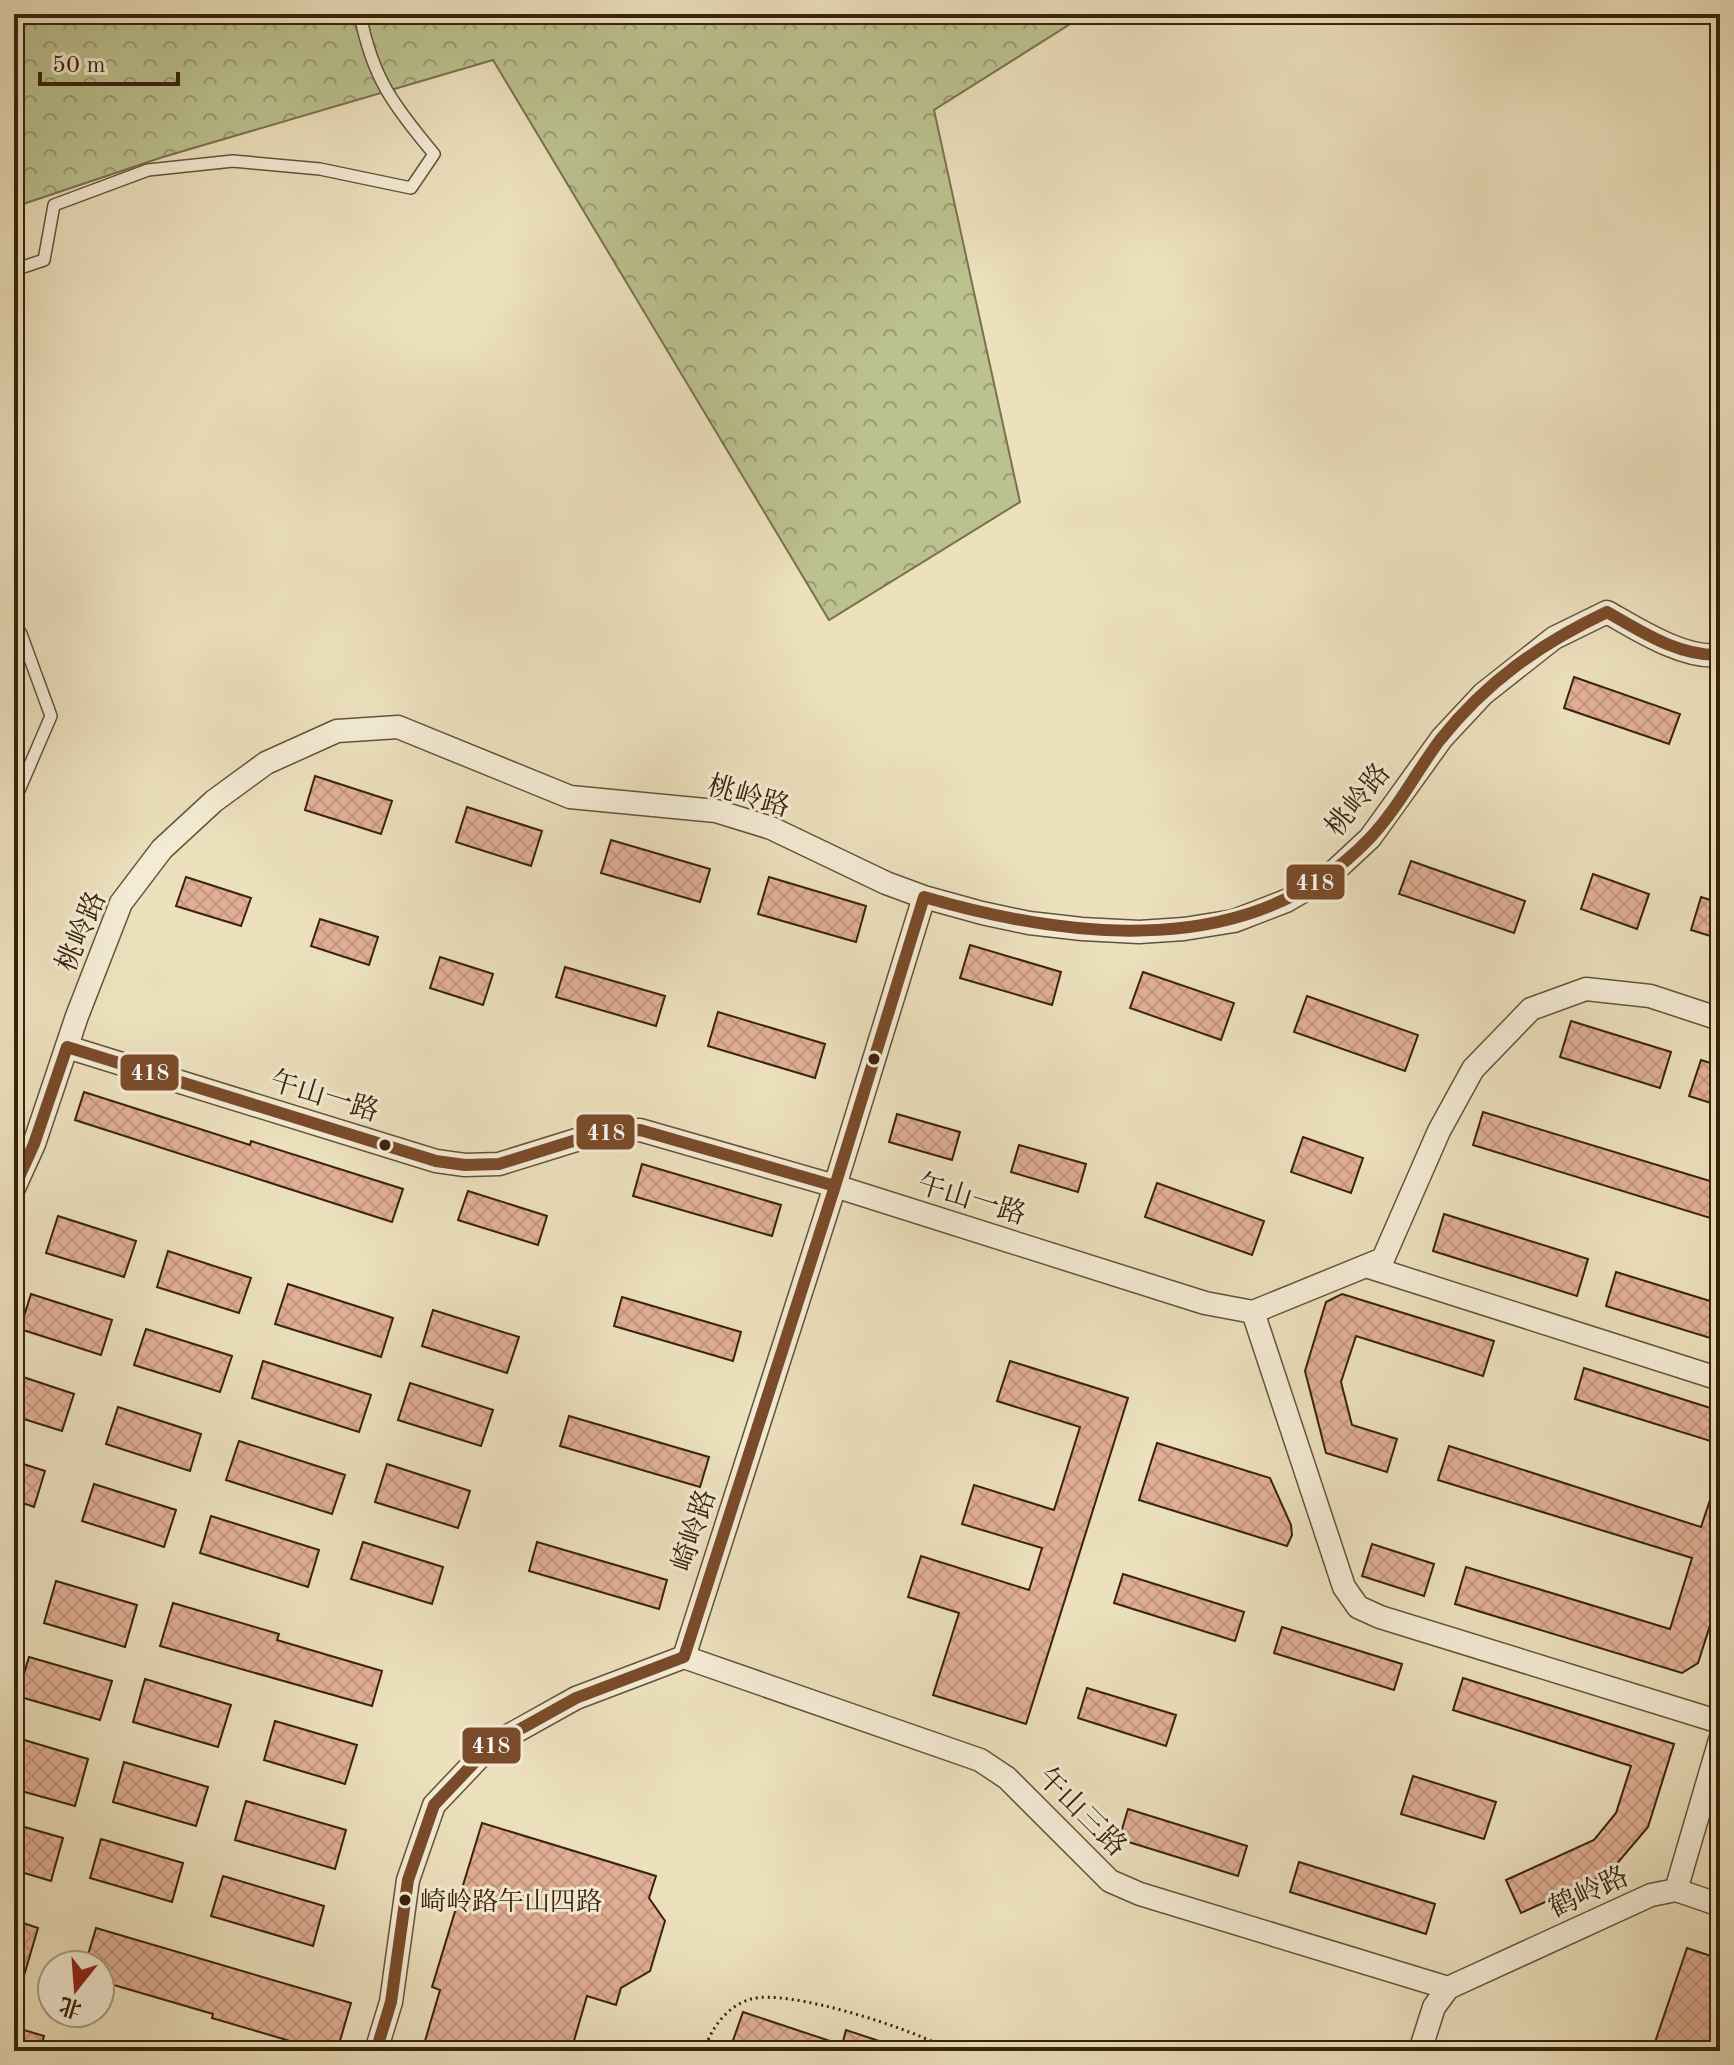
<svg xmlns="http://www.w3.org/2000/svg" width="1734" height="2065" font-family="'Old Standard TT','Noto Serif SC',serif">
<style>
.forest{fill:url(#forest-crowns);stroke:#7a724d;stroke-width:2}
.building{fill:url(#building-cross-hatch);stroke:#39230b;stroke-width:2}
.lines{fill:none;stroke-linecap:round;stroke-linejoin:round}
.service-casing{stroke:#665238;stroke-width:14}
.minor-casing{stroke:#665238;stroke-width:25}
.path{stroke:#39230b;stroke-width:3;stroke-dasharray:2 4;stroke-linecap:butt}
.service{stroke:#f3ebd4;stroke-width:11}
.minor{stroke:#f3ebd4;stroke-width:22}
.bus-1-casing{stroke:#f3ebd4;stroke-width:18}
.bus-1{stroke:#7a4b2a;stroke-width:12}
.bus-dot{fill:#39230b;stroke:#f3ebd4;stroke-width:3}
.labels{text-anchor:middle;stroke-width:6;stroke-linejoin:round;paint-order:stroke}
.bus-label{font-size:26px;fill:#39230b;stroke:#f3ebd4;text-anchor:start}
.street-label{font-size:28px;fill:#39230b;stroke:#f3ebd4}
.line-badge{stroke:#f3ebd4;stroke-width:3}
.badge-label{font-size:22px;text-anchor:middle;font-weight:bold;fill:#fff}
</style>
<defs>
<pattern id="forest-crowns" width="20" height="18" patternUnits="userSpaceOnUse" patternTransform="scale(2)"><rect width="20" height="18" fill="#bbc18f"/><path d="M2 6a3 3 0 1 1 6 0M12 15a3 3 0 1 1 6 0" fill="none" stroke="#999c73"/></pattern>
<pattern id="building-cross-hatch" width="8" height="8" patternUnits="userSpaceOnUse" patternTransform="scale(2)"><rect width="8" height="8" fill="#e2af96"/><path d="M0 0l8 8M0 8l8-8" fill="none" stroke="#c39680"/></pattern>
</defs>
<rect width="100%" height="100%" fill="#ece0bd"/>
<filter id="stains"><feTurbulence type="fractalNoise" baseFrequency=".0025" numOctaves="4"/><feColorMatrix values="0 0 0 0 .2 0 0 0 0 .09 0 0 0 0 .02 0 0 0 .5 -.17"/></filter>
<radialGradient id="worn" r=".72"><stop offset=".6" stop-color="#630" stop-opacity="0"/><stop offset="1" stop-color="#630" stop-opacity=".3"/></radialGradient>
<!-- forest -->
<path class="forest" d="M14 14H1086L934 110 1020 502 829 620 493 60 163 157 14 207Z"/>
<!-- building -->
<path class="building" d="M1574 677 1680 714 1669 744 1564 708Z
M315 776 392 801 381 834 305 810Z
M467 807 542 831 531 866 456 842Z
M611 840 710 869 700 902 601 873Z
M1411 861 1525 901 1514 933 1399 894Z
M1593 874 1649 894 1637 929 1581 909Z
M186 877 251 898 241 926 176 906Z
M769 877 866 906 856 942 758 914Z
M1701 897 1720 903V939L1691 930Z
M320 919 378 937 369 965 311 946Z
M970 945 1061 972 1052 1005 960 978Z
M440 957 493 974 483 1005 430 988Z
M565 967 665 996 656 1026 556 997Z
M1143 972 1234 1003 1221 1040 1130 1008Z
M1307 996 1418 1035 1405 1071 1294 1032Z
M718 1012 825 1044 815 1078 708 1046Z
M1571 1021 1671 1052 1660 1088 1560 1057Z
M1701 1060 1720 1066V1106L1689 1096Z
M84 1092 250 1145 251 1141 403 1189 392 1222 75 1120Z
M1483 1112 1720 1184V1221L1473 1145Z
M897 1114 960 1132 952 1160 889 1142Z
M1303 1137 1363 1158 1351 1193 1291 1172Z
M1019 1145 1086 1164 1078 1192 1011 1172Z
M642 1164 781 1205 772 1236 633 1196Z
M1157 1183 1264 1221 1252 1255 1145 1217Z
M468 1191 547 1216 538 1245 458 1220Z
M1444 1214 1588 1259 1577 1296 1433 1251Z
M58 1216 136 1241 124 1277 46 1253Z
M168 1251 251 1278 239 1313 157 1287Z
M1616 1272 1720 1304V1341L1606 1306Z
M288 1284 393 1318 381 1357 275 1324Z
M31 1294 112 1320 101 1355 20 1329Z
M1342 1294 1494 1341 1483 1376 1356 1336 1341 1382 1352 1425 1397 1439 1387 1472 1326 1453 1305 1371 1326 1302Z
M622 1297 741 1332 733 1361 614 1326Z
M433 1310 519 1337 507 1373 422 1346Z
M146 1329 232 1356 220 1392 134 1365Z
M263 1361 371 1395 359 1432 252 1398Z
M1010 1361 1128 1398 1026 1724 933 1695 959 1613 908 1597 921 1556 1029 1590 1042 1548 962 1524 974 1485 1054 1510 1080 1427 997 1401Z
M1584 1368 1720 1411V1444L1575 1399Z
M14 1374 74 1394 62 1431 14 1416Z
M410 1383 493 1410 481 1446 398 1420Z
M118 1407 201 1434 190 1471 106 1444Z
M569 1416 709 1457 700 1487 560 1446Z
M239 1441 345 1475 332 1514 226 1480Z
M1157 1443 1270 1478 1291 1525 1292 1535 1287 1546 1139 1500Z
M1449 1446 1701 1527 1717 1479H1720V1594L1698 1663 1682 1673 1455 1604 1466 1567 1670 1629 1692 1558 1438 1480Z
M14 1461 45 1471 34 1507 14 1500Z
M387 1464 470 1491 458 1528 375 1502Z
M94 1484 176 1510 164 1547 82 1521Z
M211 1516 319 1550 308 1587 200 1553Z
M363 1542 443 1567 432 1604 351 1579Z
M537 1542 667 1580 659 1609 529 1571Z
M1372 1544 1434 1564 1424 1596 1362 1576Z
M1123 1574 1244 1612 1235 1641 1114 1603Z
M56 1581 137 1605 125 1647 44 1623Z
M173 1603 279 1634 277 1640 382 1671 372 1706 160 1646Z
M1282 1627 1402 1664 1394 1690 1274 1653Z
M29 1657 112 1681 100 1720 17 1696Z
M1463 1678 1674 1744 1648 1827 1609 1873 1521 1913 1506 1880 1594 1840 1616 1813 1631 1766 1453 1710Z
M145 1679 231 1705 218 1747 133 1722Z
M1087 1688 1176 1715 1166 1746 1078 1718Z
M275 1721 357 1745 345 1784 264 1760Z
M14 1737 88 1759 75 1806 14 1789Z
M124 1762 208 1787 196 1826 113 1802Z
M1413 1776 1496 1802 1484 1839 1401 1814Z
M246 1801 346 1830 335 1869 235 1840Z
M1128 1809 1247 1846 1238 1876 1119 1839Z
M482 1823 656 1876 649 1898 665 1921 650 1971 621 1988 616 2005 587 1996 571 2051H422L440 1990 432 1987Z
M14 1824 63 1838 51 1881 14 1870Z
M101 1839 183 1863 172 1902 90 1878Z
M1299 1862 1435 1904 1426 1934 1290 1892Z
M223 1876 324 1906 313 1946 211 1916Z
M14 1920 38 1928 18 1996 14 1995Z
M96 1928 351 2003 337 2051H324L212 2018 213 2014 100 1981V1965H85Z
M1687 1948 1720 1959V2051H1652Z
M743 2012 842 2045 846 2030 900 2048 899 2051H747L731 2046Z
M14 2027 44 2036 40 2051H14Z"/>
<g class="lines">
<defs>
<path id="service" d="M14 270 44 260 54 205 148 170 233 161 320 169 411 188 434 154C393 105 372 77 360 14
M14 622 21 634 51 716 14 802"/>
<path id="minor" d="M67 1047 436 1161 465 1165 499 1164 602 1132 640 1130 835 1186 1205 1303 1253 1312 1383 1259 1439 1131 1473 1069 1531 1009 1586 989 1650 996 1720 1019
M14 1188 34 1144 77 1016 121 903 162 849 214 801 266 763 337 731 398 727 570 797 716 811 771 828 886 883 924 897 982 913 1029 923 1082 929 1139 932 1184 929 1234 921 1286 901 1328 877 1370 838 1442 738 1483 694 1554 638 1607 612C1637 629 1685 660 1720 655
M1366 1266 1720 1379
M1253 1312 1344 1587 1358 1607 1380 1617 1720 1722
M684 1657 980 1760 1007 1778 1110 1881 1140 1894 1448 1988
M1676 1890 1720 1905
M376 2051 391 2002 408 1880 434 1805 490 1746 576 1698 684 1657 835 1186 924 897
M1420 2051 1434 2007 1448 1988 1651 1895 1676 1890 1720 1740"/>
</defs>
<!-- service casing -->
<use href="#service" class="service-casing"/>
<!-- minor casing -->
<use href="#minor" class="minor-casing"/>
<!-- path -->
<path class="path" d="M704 2051C711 2028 727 2006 751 1999 787 1988 918 2030 950 2051"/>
<!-- service -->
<use href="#service" class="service"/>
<!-- minor -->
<use href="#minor" class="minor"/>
<defs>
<path id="bus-1" d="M1607 612C1642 632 1678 656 1720 655
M924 897C1072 940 1252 961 1369 839 1397 810 1416 772 1440 740 1487 681 1540 644 1607 612
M14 1188 34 1144 67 1047 436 1161 465 1165 499 1164 602 1132 640 1130 835 1186
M376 2051 391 2002 408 1880 434 1805 490 1746 576 1698 684 1657 835 1186 924 897"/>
</defs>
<!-- bus-1 casing -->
<use href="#bus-1" class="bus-1-casing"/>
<!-- bus-1 -->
<use href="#bus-1" class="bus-1"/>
</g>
<!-- markers -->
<g class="bus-dot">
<circle cx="874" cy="1059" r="7"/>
<circle cx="385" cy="1145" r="7"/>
<circle cx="405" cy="1900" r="7"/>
</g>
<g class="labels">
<!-- bus labels -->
<g class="bus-label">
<text x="420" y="1910">崎岭路午山四路</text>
</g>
<!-- street labels -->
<g class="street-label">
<text transform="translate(749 795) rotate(16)" y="10">桃岭路</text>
<text transform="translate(1357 799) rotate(-51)" y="10">桃岭路</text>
<text transform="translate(80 931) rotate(-67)" y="10">桃岭路</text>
<text transform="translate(325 1095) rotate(17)" y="10">午山一路</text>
<text transform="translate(972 1198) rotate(17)" y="10">午山一路</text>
<text transform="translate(693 1530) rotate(-72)" y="10">崎岭路</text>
<text transform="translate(1083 1811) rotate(45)" y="10">午山三路</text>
<text transform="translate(1588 1891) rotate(-25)" y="10">鹤岭路</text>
</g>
</g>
<g class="line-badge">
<rect x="1285" y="863" width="61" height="38" rx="8" fill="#7a4b2a"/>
<rect x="119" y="1053" width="61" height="39" rx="8" fill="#7a4b2a"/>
<rect x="575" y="1113" width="61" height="38" rx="8" fill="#7a4b2a"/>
<rect x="461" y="1726" width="61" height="39" rx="8" fill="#7a4b2a"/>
</g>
<g class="badge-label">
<text x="1315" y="890">418</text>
<text x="150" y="1080">418</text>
<text x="606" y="1140">418</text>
<text x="491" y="1753">418</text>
</g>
<!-- margin -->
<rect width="1734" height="2065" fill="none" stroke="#ece0bd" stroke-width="48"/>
<rect x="16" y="16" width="1702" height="2033" fill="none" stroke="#39230b" stroke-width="4"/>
<rect x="24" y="24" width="1686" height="2017" fill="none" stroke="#39230b" stroke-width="2"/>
<!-- north arrow -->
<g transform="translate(76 1989) rotate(197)"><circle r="38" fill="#f3ebd4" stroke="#a99b84" stroke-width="2"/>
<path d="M0-6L14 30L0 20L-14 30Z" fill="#8f2418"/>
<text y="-12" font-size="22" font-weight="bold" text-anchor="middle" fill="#39230b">北</text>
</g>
<!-- scale -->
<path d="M40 72v12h138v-12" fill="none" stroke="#39230b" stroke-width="4"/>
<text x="52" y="72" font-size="24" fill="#39230b" stroke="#f3ebd4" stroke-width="6" paint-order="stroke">50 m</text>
<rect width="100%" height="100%" filter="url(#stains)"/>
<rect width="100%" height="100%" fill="url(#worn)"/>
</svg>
